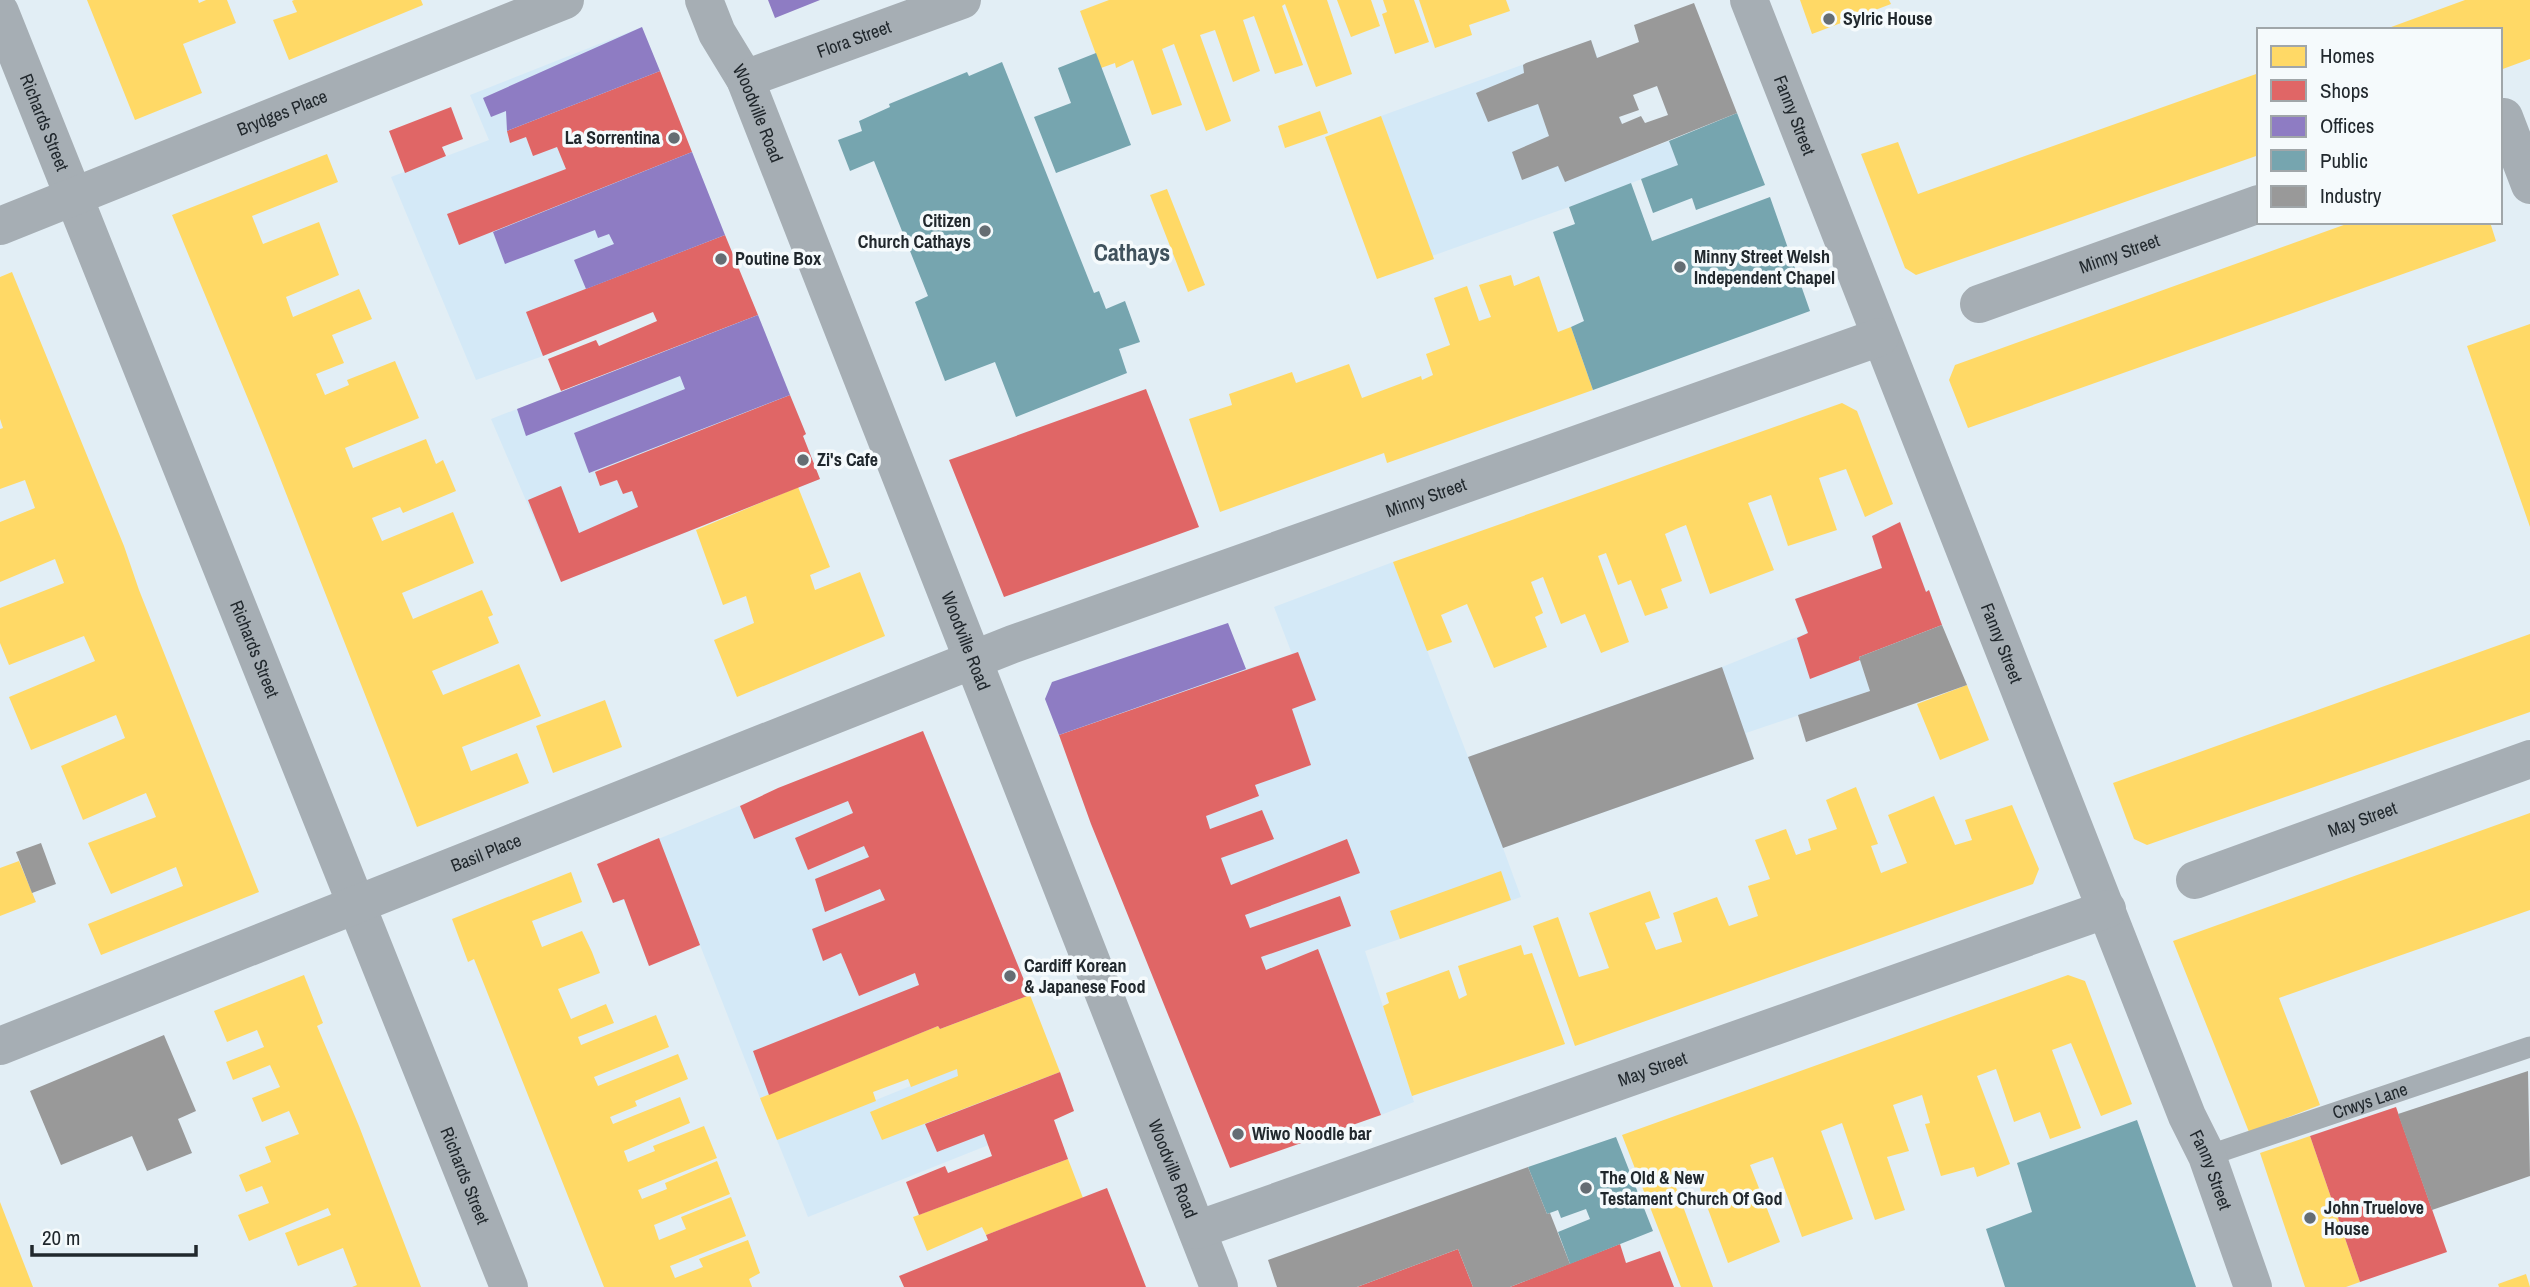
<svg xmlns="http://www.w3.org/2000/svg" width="2530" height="1287" font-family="'Archivo Narrow',sans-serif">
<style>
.built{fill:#d4e9f7}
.homes{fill:#ffd966}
.shops{fill:#e06666}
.offices{fill:#8e7cc3}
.public{fill:#76a5af}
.industry{fill:#999;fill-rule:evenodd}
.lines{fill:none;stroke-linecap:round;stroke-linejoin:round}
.lane{stroke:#a6aeb4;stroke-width:21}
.street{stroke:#a6aeb4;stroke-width:38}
.poi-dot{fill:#656d73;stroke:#f5fafc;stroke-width:2.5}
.labels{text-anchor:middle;stroke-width:7;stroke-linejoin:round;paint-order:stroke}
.poi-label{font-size:18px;font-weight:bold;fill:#21282d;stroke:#f5fafc;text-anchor:start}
.street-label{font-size:18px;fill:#21282d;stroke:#f5fafc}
.district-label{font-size:24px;font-weight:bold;fill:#40525d;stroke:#f5fafc}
</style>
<rect width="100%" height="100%" fill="#e2eef5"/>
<!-- built -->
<path class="built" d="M642 27 741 275 543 356 476 380 391 177 489 140 470 95Z
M1591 40 1634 155 1669 141 1678 165 1569 207 1432 256 1381 116Z
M758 315 806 434 803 436 820 479 561 582 491 419Z
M1900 522 1926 591 1929 590 1942 625 1859 657 1870 691 1746 733 1754 759 1503 848 1521 897 1365 951 1414 1102 1381 1115 1059 735 1045 699 1052 682 1228 623 1246 669 1292 654 1274 607 1393 562 1468 757 1722 667 1807 633 1795 599 1882 568 1872 536Z
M923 731 1030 995 760 1098 700 945 649 966 624 900 613 903 597 864Z
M1044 1032 1074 1111 808 1217 777 1140Z"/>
<!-- homes -->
<path class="homes" d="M87 0H198L199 3 206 0H227L236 23 183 44 202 93 135 120Z
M294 0H421L423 5 289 60 273 20 297 12 292 1Z
M1109 0H1327L1352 74 1316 87 1285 4 1282 6 1303 65 1275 74 1254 16 1243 20 1260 71 1233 82 1215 30 1200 35 1231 121 1206 131 1174 44 1162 49 1182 105 1152 115 1133 60 1116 68 1115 63 1101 68 1080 11Z
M1337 0H1371L1380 26 1351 37Z
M1383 0H1414L1429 42 1395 54 1382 14 1387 12Z
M1419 0H1506L1510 11 1469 25 1472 35 1435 48Z
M1800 0H1889L1891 4 1812 34Z
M2465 0H2530V59L2500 70V30H2383Z
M2259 73V155L1916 275 1905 268 1861 154 1898 142 1918 194Z
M1320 111 1328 133 1285 148 1278 126Z
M1381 116 1434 259 1377 279 1325 137Z
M327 154 338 182 252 216 263 244 319 222 339 275 286 297 293 317 359 289 372 319 332 335 344 363 316 374 325 395 349 385 347 380 395 361 419 418 345 448 353 468 426 439 436 464 443 460 456 491 403 513 400 507 372 518 382 541 453 512 474 563 402 593 413 619 482 590 493 615 488 617 499 643 432 671 443 695 519 664 541 716 462 747 471 771 517 753 529 783 417 827 267 445 172 215Z
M1167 189 1205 285 1188 292 1150 195Z
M2352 222H2490L2496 241 1968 428 1949 380 1955 365Z
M12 272 124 546 139 590 259 892 101 955 88 924 183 886 176 867 111 894 88 843 156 817 146 793 83 820 61 766 125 738 116 715 31 750 9 697 95 661 84 636 9 665 0 643V608L64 583 55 559 0 582V522L35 508 25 480 0 489V429L3 428 0 419V277Z
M1511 275 1514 286 1539 276 1558 332 1571 327 1593 390 1387 463 1384 453 1220 512 1189 419 1232 405 1229 394 1292 372 1296 383 1349 364 1362 398 1421 376 1422 380 1433 375 1426 354 1450 345 1434 298 1467 286 1479 321 1491 317 1479 285Z
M2530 324V527L2467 346Z
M1842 403 1857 411 1893 504 1865 517 1846 469 1819 478 1837 530 1788 546 1771 495 1748 503 1774 570 1710 594 1686 525 1676 529 1665 534 1682 581 1661 589 1668 608 1645 616 1631 580 1618 585 1606 553 1598 556 1629 642 1601 653 1585 614 1561 624 1543 577 1531 582 1543 613 1535 617 1547 647 1494 668 1467 604 1441 615 1452 642 1427 651 1393 562Z
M798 487 830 567 810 575 815 590 860 572 885 636 737 697 714 640 754 623 746 596 723 605 696 530Z
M2530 634V712L2147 845 2134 839 2113 783Z
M1967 685 1989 740 1940 760 1917 704Z
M605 700 622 747 553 773 536 726Z
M1856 787 1878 844 1871 846 1881 873 1907 863 1888 815 1934 796 1955 845 1972 840 1965 820 2012 805 2039 869 2033 884 1575 1046 1533 926 1558 917 1579 977 1609 968 1589 913 1650 891 1660 918 1645 923 1656 950 1682 942 1673 913 1717 897 1729 926 1758 916 1748 886 1770 879 1755 840 1786 829 1796 855 1811 850 1808 839 1837 829 1826 800Z
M2530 813V910L2279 998 2320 1105 2249 1132 2173 941Z
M19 861 36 902 0 916V868Z
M1501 871 1511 900 1400 939 1390 911Z
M571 872 582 902 532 921 542 947 582 931 592 952 600 973 558 989 571 1019 606 1004 614 1023 578 1037 581 1045 656 1015 669 1047 594 1077 598 1086 678 1054 688 1079 635 1101 637 1106 610 1117 613 1124 680 1097 690 1123 624 1151 628 1162 655 1151 653 1146 704 1126 717 1158 638 1190 642 1199 667 1189 665 1183 717 1161 730 1194 654 1225 659 1240 686 1229 681 1217 731 1197 746 1236 670 1266 675 1278 703 1267 699 1259 748 1240 760 1273 749 1279 752 1287H604L474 959 468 962 452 919Z
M1521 945 1524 955 1532 953 1565 1044 1412 1096 1383 1006 1389 1003 1386 993 1449 970 1459 999 1467 995 1458 966Z
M304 975 323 1023 317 1026 359 1126 421 1287H352L357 1285 343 1248 298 1266 285 1233 331 1215 328 1208 249 1241 238 1215 269 1203 262 1186 246 1192 239 1175 271 1162 265 1147 299 1134 289 1111 262 1122 252 1098 280 1087 270 1065 233 1080 226 1062 264 1047 257 1030 227 1042 214 1011Z
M2068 975 2085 981 2132 1104 2101 1116 2071 1043 2052 1050 2081 1128 2050 1139 2040 1112 2014 1122 1996 1069 1977 1076 2010 1164 1977 1177 1974 1167 1941 1176 1925 1124 1930 1123 1922 1095 1893 1105 1909 1151 1887 1157 1905 1210 1875 1220 1842 1123 1821 1131 1853 1219 1802 1237 1773 1157 1761 1161 1750 1165 1780 1242 1728 1263 1695 1174 1685 1178 1674 1182 1713 1287H1681L1622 1135Z
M1030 995 1060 1072 882 1140 870 1112 958 1076 957 1069 911 1087 908 1079 873 1092 876 1101 777 1140 760 1098 938 1026 940 1029Z
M2310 1136 2360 1282 2346 1287H2305L2260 1153Z
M1068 1159 1083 1198 986 1235 982 1227 927 1251 913 1217Z
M0 1202 33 1287H0Z
M2526 1274 2530 1287H2499L2498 1284Z"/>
<!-- shops -->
<path class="shops" d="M660 71 692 152 459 245 447 214 566 169 557 147 533 156 526 137 510 143 507 131Z
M451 107 463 139 442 147 446 156 405 173 389 131Z
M725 235 758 315 561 391 548 359 596 340 599 346 657 321 653 312 543 356 526 312Z
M1146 389 1199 527 1004 597 949 460Z
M790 395 806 434 803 436 820 479 561 582 528 500 561 486 579 533 638 507 632 491 623 494 617 480 600 486 595 472Z
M1900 522 1926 592 1929 590 1942 625 1859 657 1860 660 1810 679 1797 638 1808 633 1795 599 1882 568 1872 536Z
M1298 652 1316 700 1292 709 1311 765 1255 785 1259 796 1206 816 1210 829 1262 810 1274 839 1221 858 1231 885 1347 839 1360 873 1245 915 1250 928 1340 896 1351 926 1261 957 1266 970 1318 949 1381 1115 1230 1168 1091 824 1059 735Z
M923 731 1030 995 940 1029 938 1026 769 1095 753 1051 919 985 915 973 859 996 841 953 823 961 812 929 885 900 880 889 825 912 815 879 869 857 864 846 808 870 795 838 853 813 848 801 754 839 740 806 778 788Z
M659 838 700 945 649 966 624 899 613 903 597 864Z
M1060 1072 1074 1111 1054 1120 1068 1159 919 1215 906 1182 945 1166 948 1173 992 1156 984 1134 937 1152 925 1124Z
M2396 1107 2447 1252 2360 1282 2310 1136Z
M1107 1188 1146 1287H904L899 1276 988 1240 986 1235Z
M1620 1244 1626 1263 1660 1251 1674 1287H1510Z
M1458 1249 1473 1287H1357Z"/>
<!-- offices -->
<path class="offices" d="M768 0H820L775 18Z
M642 27 660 71 507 131 506 111 491 117 483 98Z
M692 152 725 235 586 289 574 260 614 244 609 234 598 238 595 230 505 264 493 232Z
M758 315 790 395 589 473 574 433 685 389 680 376 526 436 517 409Z
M1228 623 1246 669 1059 735 1045 699 1052 682Z"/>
<!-- public -->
<path class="public" d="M1096 53 1131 145 1056 173 1034 117 1071 103 1058 68Z
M1002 62 1094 293 1099 291 1106 309 1125 301 1140 342 1119 349 1127 373 1016 417 995 362 945 381 915 302 928 296 874 161 850 171 838 140 862 131 859 121 890 107 889 104 967 72 969 76Z
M1737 113 1765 185 1696 210 1692 198 1653 213 1641 179 1678 165 1669 141Z
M1631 183 1652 241 1770 197 1810 311 1593 390 1571 327 1584 321 1553 232 1575 224 1569 207Z
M2137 1120 2196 1287H2005L1986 1229 2032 1212 2017 1163Z
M1616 1137 1653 1231 1570 1264 1558 1232 1590 1219 1586 1209 1561 1218 1558 1210 1547 1214 1528 1167Z"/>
<!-- industry -->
<path class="industry" d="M1694 3 1737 113 1565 182 1558 166 1522 180 1512 152 1549 136 1538 104 1488 122 1476 93 1524 73 1523 65 1526 63 1591 40 1597 58 1639 42 1634 25ZM1657 86 1668 115 1645 123 1641 116 1622 124 1619 117 1639 110 1633 95Z
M1942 625 1967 685 1806 742 1798 715 1870 691 1859 657Z
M1722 667 1754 759 1503 848 1468 757Z
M41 843 56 884 32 893 16 852Z
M164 1035 196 1111 178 1119 192 1153 147 1171 132 1136 61 1165 30 1091Z
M2528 1071 2530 1176 2432 1210 2398 1114Z
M1528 1167 1547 1214 1550 1213 1570 1264 1510 1287H1473L1458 1249 1357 1287H1277L1268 1260Z"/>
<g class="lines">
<!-- lane -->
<path class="lane" id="s1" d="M2207 1156 2530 1047"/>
<!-- street -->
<g class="street">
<path id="s2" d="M704 0 717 33 745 79 1219 1287"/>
<path id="s3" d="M1749 0 2187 1116 2207 1156 2253 1287"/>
<path id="s4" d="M0 12 509 1287"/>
<path id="s5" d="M745 79 962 0"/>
<path d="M2504 117 2530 185"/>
<path id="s6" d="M0 226 565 0"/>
<path id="s7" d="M1979 304 2259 204"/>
<path id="s8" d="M2195 880 2530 759"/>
<path id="s9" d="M0 1046 1013 644 1880 337"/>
<path id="s10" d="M1197 1230 2107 909"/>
</g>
</g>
<!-- markers -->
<g class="poi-dot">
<circle cx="1829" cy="19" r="7"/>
<circle cx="674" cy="138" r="7"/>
<circle cx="985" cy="231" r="7"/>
<circle cx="721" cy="259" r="7"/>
<circle cx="1680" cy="267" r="7"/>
<circle cx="803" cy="460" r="7"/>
<circle cx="1010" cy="976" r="7"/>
<circle cx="1238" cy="1134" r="7"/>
<circle cx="1586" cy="1188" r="7"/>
<circle cx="2310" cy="1218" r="7"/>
</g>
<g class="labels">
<!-- poi labels -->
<g class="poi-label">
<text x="1843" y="25">Sylric House</text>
<text x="660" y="144" text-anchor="end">La Sorrentina</text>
<text x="971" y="227" text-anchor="end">Citizen<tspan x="971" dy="21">Church Cathays</tspan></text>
<text x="1694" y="263">Minny Street Welsh<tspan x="1694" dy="21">Independent Chapel</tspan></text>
<text x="735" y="265">Poutine Box</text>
<text x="817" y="466">Zi's Cafe</text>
<text x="1024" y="972">Cardiff Korean<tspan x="1024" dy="21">&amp; Japanese Food</tspan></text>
<text x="1252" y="1140">Wiwo Noodle bar</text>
<text x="1600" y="1184">The Old &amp; New<tspan x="1600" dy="21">Testament Church Of God</tspan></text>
<text x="2324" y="1214">John Truelove<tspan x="2324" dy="21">House</tspan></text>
</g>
<!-- street labels -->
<g class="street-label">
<text dy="6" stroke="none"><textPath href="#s5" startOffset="116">Flora Street</textPath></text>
<text dy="6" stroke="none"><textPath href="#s6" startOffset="304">Brydges Place</textPath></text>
<text dy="6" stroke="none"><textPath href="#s2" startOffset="126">Woodville Road</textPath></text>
<text dy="6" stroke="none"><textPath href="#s3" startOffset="124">Fanny Street</textPath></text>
<text dy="6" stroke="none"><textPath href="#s4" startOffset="119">Richards Street</textPath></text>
<text dy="6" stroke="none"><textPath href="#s7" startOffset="149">Minny Street</textPath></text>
<text dy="6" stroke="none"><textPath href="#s9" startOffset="1528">Minny Street</textPath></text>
<text dy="6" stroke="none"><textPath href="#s2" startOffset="693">Woodville Road</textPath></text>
<text dy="6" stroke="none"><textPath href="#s3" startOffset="691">Fanny Street</textPath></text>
<text dy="6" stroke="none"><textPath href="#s4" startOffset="686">Richards Street</textPath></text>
<text dy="6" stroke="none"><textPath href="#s8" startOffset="178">May Street</textPath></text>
<text dy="6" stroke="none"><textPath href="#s9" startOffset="523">Basil Place</textPath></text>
<text dy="6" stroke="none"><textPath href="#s10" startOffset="483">May Street</textPath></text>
<text dy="6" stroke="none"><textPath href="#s1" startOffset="172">Crwys Lane</textPath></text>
<text dy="6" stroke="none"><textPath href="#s2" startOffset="1260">Woodville Road</textPath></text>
<text dy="6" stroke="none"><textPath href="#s3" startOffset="1258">Fanny Street</textPath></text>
<text dy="6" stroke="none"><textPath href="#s4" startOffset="1253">Richards Street</textPath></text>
</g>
<!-- district labels -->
<g class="district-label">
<text x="1132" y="261">Cathays</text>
</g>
</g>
<!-- legend -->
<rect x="2257" y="28" width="245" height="196" fill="#f5fafc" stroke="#a0a6a9" stroke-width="2"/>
<rect x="2271" y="46" width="35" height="21" fill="#ffd966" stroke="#a0a6a9" stroke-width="2"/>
<text x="2320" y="63" font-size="21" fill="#21282d">Homes</text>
<rect x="2271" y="80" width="35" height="21" fill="#e06666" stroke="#a0a6a9" stroke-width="2"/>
<text x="2320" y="98" font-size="21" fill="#21282d">Shops</text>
<rect x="2271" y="116" width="35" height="21" fill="#8e7cc3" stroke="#a0a6a9" stroke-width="2"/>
<text x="2320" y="133" font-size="21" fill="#21282d">Offices</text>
<rect x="2271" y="150" width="35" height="21" fill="#76a5af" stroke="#a0a6a9" stroke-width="2"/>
<text x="2320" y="168" font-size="21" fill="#21282d">Public</text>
<rect x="2271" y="186" width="35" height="21" fill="#999999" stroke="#a0a6a9" stroke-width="2"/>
<text x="2320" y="203" font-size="21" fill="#21282d">Industry</text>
<!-- scale -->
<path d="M32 1245v10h164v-10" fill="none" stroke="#21282d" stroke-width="3.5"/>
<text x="42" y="1245" font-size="21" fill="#21282d" stroke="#f5fafc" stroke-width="5" paint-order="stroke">20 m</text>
</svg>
